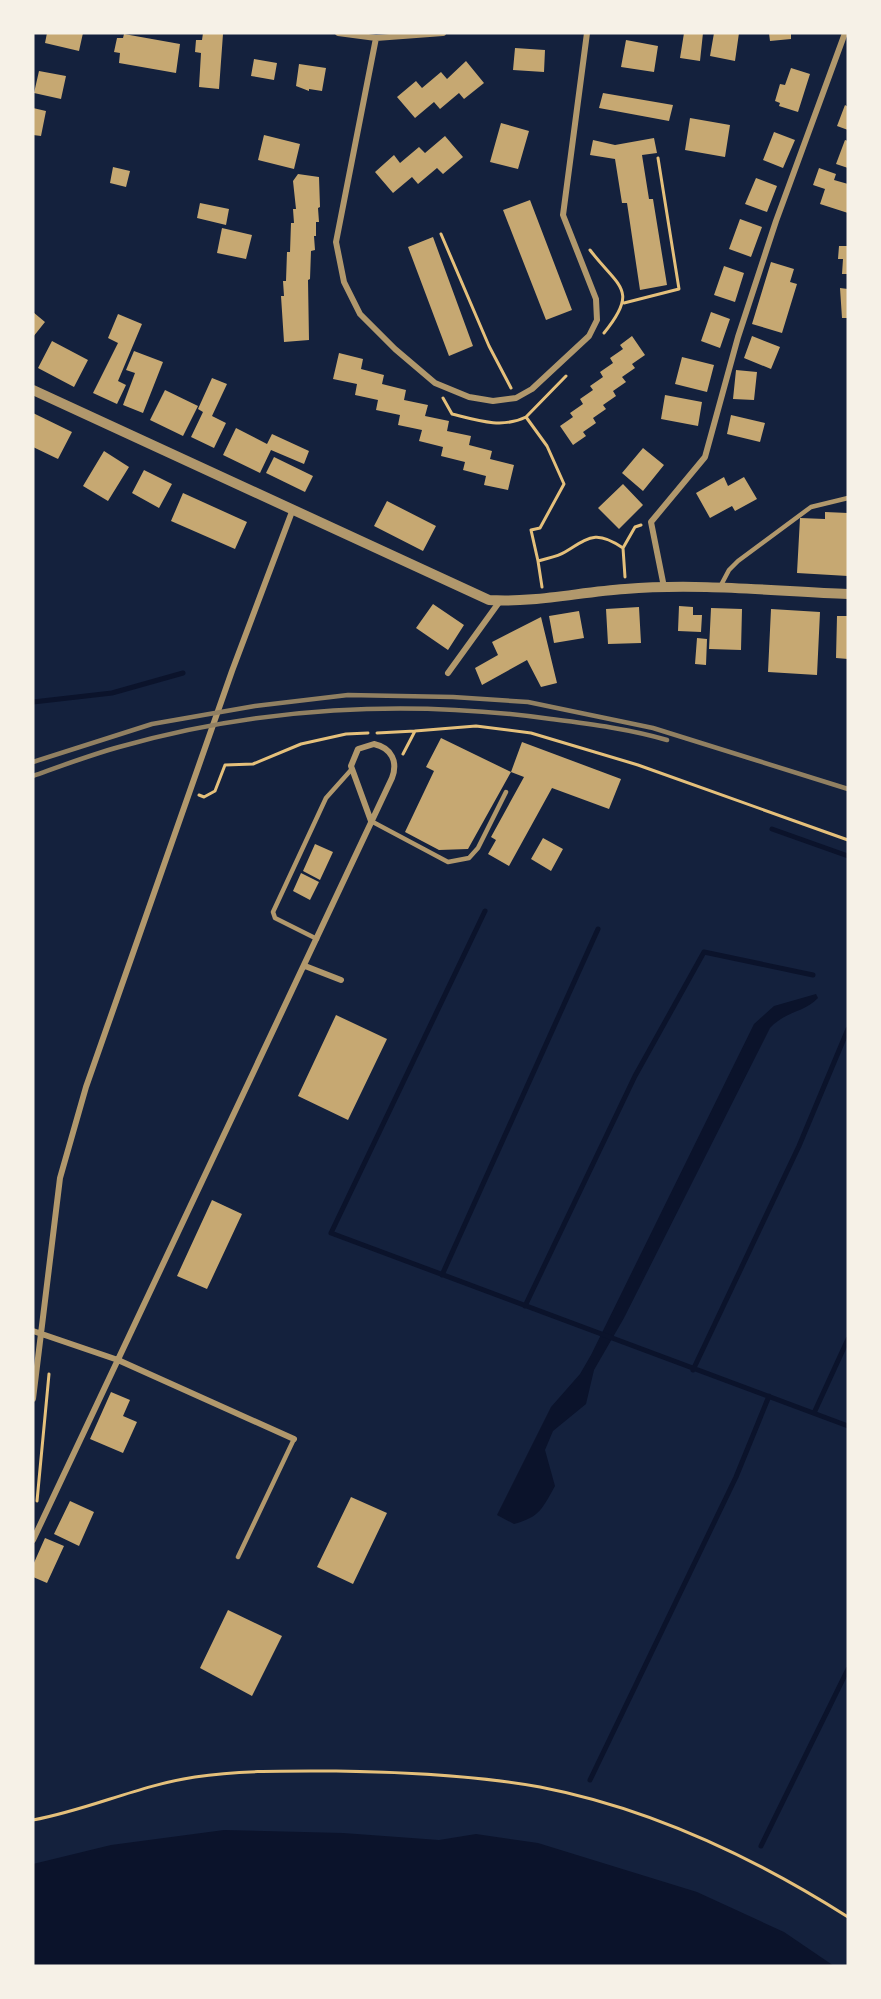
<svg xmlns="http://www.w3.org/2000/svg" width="881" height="1999" font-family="Roboto,sans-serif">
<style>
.water{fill:#0b132b}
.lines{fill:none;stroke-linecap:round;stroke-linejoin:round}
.stream{stroke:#0b132b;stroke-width:5}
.building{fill:#c6a872}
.path{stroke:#e5c07b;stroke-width:3}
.service{stroke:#b1986c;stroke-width:4.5}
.minor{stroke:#b1986c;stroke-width:6}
.tertiary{stroke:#b1986c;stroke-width:10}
.rail{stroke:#918062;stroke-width:4.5}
</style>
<rect width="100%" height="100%" fill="#14213d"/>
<!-- water -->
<path class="water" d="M816 994 818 998C804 1013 787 1010 770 1028L624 1318 594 1370 586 1404 553 1431 545 1450 555 1486C542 1509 540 1517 514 1524L497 1515 551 1407 580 1374 591 1355 754 1024 774 1006Z
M224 1830 343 1833 439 1840 476 1834 538 1843 697 1892 784 1932 834 1966H33V1864L111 1845Z"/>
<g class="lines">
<!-- stream -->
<path class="stream" d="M33 702 112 693 183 673
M772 829 848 856
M485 911 331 1233 848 1426
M442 1275 598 929
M525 1306 635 1076 704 952 813 975
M693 1370 799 1146 848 1029
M814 1413 848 1339
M590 1780 736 1477 769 1396
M761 1846 848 1669"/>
</g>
<!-- building -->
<path class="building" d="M47 33H83L79 51 45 43Z
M203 33 223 34 219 89 199 87 201 53 195 52 196 40H202Z
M684 33H703L700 61 680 58Z
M714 33H739L735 61 710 56Z
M769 33H791V39L770 41Z
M124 34 180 44 176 73 119 63 120 53 114 52 117 38H123Z
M626 40 658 46 654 72 621 67Z
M515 48 545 50 544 72 513 70Z
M254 59 277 63 274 80 251 76Z
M466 61 484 83 464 99 459 93 440 109 434 102 415 118 397 97 416 81 422 88 441 72 447 79Z
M299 64 326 68 322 91 309 89V91L296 86Z
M791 68 810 74 798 112 779 106 780 103 775 101 780 84 785 85Z
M39 71 66 76 61 99 34 93Z
M603 93 673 105 669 121 599 108Z
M845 105 848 107V130L837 126Z
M33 108 46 111 41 136 33 135Z
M690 118 730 125 725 157 685 150Z
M501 123 529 131 518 169 490 162Z
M774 132 795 140 783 168 763 160Z
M264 135 300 144 294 169 258 160Z
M445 136 463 157 443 174 437 168 418 184 412 177 393 193 375 172 394 155 400 163 419 147 425 153Z
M654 138 657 153 642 155 649 199H653L667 285 640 290 627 203H622L615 159 590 155 593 140 615 145Z
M845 140 848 141V168L836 164Z
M113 167 130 171 126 187 110 183Z
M819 168 836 174 834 180 848 184V213L820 204 825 189 813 185Z
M298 174 319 177 320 207 318 208 319 222H316V236H314L315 250 311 251 310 279 308 280 309 340 284 342 281 296H284L283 281H286L287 252H290L291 223H294L293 209H296L293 181Z
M756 178 777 186 767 212 745 204Z
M530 200 572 310 546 320 503 210Z
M200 203 229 209 226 225 197 218Z
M740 219 762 227 751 257 729 249Z
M222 228 252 235 246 259 217 253Z
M433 237 473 346 449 356 408 247Z
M839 246H848V274H842L843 259H838Z
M771 262 794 269 790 282 797 284 782 333 752 324Z
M724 266 744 273 735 302 714 295Z
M840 288 848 289V318H842Z
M33 312 45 322 33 337Z
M711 312 730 319 720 348 701 341Z
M118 314 142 324 118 381 126 385 117 404 93 393 118 343 108 338Z
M632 336 645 355 632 364 635 368 622 377 626 382 613 391 616 396 603 405 606 409 593 418 596 423 583 432 586 436 573 445 560 426 573 417 570 413 583 404 580 399 593 390 590 386 603 377 600 372 613 363 610 358 623 349 620 345Z
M752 336 780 347 771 369 744 358Z
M52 341 88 360 74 387 38 368Z
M134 351 163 362 143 413 123 405 135 373 126 370Z
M339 353 363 359 361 369 384 375 382 384 406 390 404 400 428 405 425 416 449 421 447 431 471 436 469 445 492 451 490 459 514 465 508 490 484 485 486 476 463 470 465 462 441 456 443 447 419 441 422 430 398 425 400 415 376 410 378 400 355 395 357 384 333 379Z
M682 357 714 365 707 392 675 384Z
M736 370 757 372 754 400 733 399Z
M212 378 227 384 212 416 226 423 214 448 191 437 203 412 198 409Z
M165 390 198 406 183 436 150 420Z
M665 395 702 402 698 426 661 419Z
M33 413 72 432 58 459 33 447Z
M731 415 765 423 760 442 727 434Z
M236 428 267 444 272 434 309 451 304 464 271 450 260 473 223 455Z
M643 448 664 465 643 491 622 473Z
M104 451 129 467 108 501 83 486Z
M274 457 313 476 305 492 266 473Z
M144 470 172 484 159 508 132 493Z
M724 477 728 486 744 477 757 499 735 511 732 506 710 518 696 493Z
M623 484 643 505 619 529 598 508Z
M183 493 247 522 235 549 171 521Z
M387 501 436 526 423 551 374 526Z
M825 512 848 513V576L797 573 800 518 825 519Z
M433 604 464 625 448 650 416 628Z
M679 606 693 607V615H702L701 632 678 631Z
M639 607 641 643 608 644 606 609Z
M711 608 742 609 741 650 709 649Z
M771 609 820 612 817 675 768 672Z
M579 611 584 638 554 643 549 616Z
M837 616H848V659L836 658Z
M541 617 557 683 541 687 527 660 482 685 475 668 498 655 492 642Z
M697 638 707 639 706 665 695 664Z
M441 738 511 772 468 849 439 850 405 832 434 771 426 767Z
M522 742 621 779 609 809 552 788 509 866 488 854 496 840 491 837 524 777 511 772Z
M543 838 563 849 551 871 531 859Z
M315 844 333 852 320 880 303 871Z
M301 873 319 882 310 900 293 891Z
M336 1015 387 1039 348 1120 298 1096Z
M212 1200 242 1214 207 1289 177 1276Z
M111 1392 130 1400 123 1416 137 1422 123 1453 90 1439Z
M351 1497 387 1513 353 1584 317 1567Z
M70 1501 94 1512 79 1546 54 1534Z
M45 1538 64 1546 47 1583 33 1577V1565Z
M228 1610 282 1636 252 1696 200 1668Z"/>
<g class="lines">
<!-- path -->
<path class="path" d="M441 234 489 346 511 388
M590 250C618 287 640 289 604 333
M624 303 679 289 658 158
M443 398 452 414C476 420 502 429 526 417
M623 548 635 527 641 525
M538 561 531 530 540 528 564 484 547 446 526 417 566 376
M542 587 538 561C547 558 557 557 565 552 590 537 596 530 623 548L625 577
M377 733 415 731
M403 754 415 731 476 726 531 733 638 765 848 840
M199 795 204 797 215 791 225 765 253 764 301 744 346 734 368 733
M37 1501 49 1374
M33 1820C88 1810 140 1785 195 1777 241 1770 290 1771 336 1771 403 1772 474 1775 540 1787 649 1808 755 1858 848 1917"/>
<!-- service -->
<path class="service" d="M720 587 729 570 738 561 811 507 848 498
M371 821 448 862 469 858 478 848 506 792
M317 939 275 918 273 912 326 798 351 770
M238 1557 294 1439"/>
<!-- minor -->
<path class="minor" d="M338 33 376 38 443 33
M376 38 336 242 344 282 360 314 395 349 435 383 469 397 493 401 516 398 532 389 589 336 597 320 596 299 563 215 587 33
M664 587 651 522 705 457 738 337 776 221 845 33
M448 673 500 601
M305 966 341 980
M33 1331 118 1360 294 1439
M33 1399 60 1178 86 1087 232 671 293 509
M33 1540 392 778C398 762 392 748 374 744L358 749 351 766 371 821"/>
<!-- tertiary -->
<path class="tertiary" d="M33 390 489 600C534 603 580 592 625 589 698 583 774 591 848 594"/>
<!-- rail -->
<path class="rail" d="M33 762 152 724 255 706 348 695 453 697 528 702 653 728 848 789
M33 776C61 766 90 755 119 747 258 707 408 699 551 719 590 724 630 729 667 740"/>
</g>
<!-- border -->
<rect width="881" height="1999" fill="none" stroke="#f6f1e7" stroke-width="69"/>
</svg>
